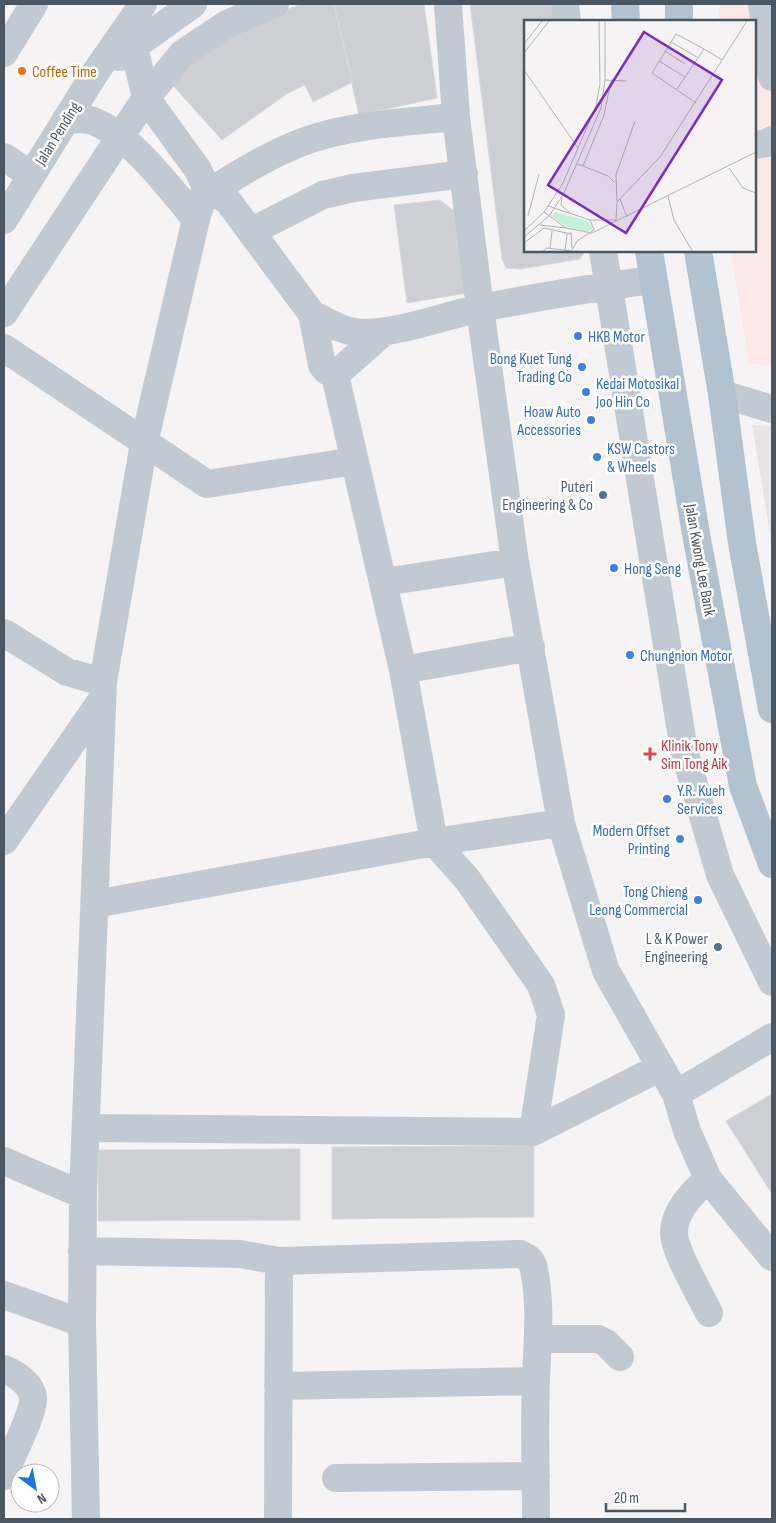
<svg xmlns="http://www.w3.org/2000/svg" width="776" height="1523" font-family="'Sofia Sans Condensed',sans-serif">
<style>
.education{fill:#e6e4e5}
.medical{fill:#fce8e6}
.building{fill:#cdcfd5;stroke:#d7d9de}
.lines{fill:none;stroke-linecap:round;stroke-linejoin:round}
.minor{stroke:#c1cad2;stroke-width:28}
.major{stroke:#b3c2d1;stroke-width:28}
.food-dot{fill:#e8710a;stroke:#fff;stroke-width:2}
.shop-dot{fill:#3f7fe0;stroke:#fff;stroke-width:2}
.service-dot{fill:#5c6f8a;stroke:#fff;stroke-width:2}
.health-dot{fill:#e0444e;stroke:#fff;stroke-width:2}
.labels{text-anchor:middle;stroke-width:5;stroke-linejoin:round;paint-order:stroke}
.food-label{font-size:16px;fill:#c56008;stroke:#fff;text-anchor:start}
.street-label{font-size:16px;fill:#4a5661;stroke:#fff}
.shop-label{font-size:16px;fill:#366cbe;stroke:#fff;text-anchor:start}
.service-label{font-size:16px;fill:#4e5e75;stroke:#fff;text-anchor:end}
.health-label{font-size:16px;fill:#be3a42;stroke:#fff;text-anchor:start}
.inset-road{fill:none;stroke:#b1b4b9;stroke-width:1}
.view{fill:#7b2cbf;fill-opacity:0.15;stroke:#7b2cbf;stroke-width:2.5}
.inset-edge{fill:none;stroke:#4a5661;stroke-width:2.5}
</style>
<rect width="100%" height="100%" fill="#f5f3f3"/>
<!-- education -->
<path class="education" d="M752 425 772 426V546Z"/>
<!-- medical -->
<path class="medical" d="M720 4H772V365L749 364 731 251H755V21H718Z"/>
<!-- building -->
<path class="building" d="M301 4H334L353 82 313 102 305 85 288 93 222 140 168 80 217 37Z
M334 4H424L437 98 359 115Z
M470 4H557L559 21H525V251H585L580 259 520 269 506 268 502 259Z
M440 200 455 212 467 293 407 303 394 205Z
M772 1094V1194L726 1121Z
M534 1146V1217L332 1219V1147Z
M300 1149V1220L98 1221 99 1150Z"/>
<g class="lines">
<!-- minor -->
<path class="minor" d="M448 4 456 117 480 308 515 562 561 823 606 971 676 1094 687 1131 708 1179 772 1257
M565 4 567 21
M762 4 772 77
M4 53 34 4
M119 57 193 4
M66 119C74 120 86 118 93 121 133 137 169 188 196 219
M755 145 768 143 772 140
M4 157 31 175
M206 187 228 201 312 314 322 365 327 371 335 375
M213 190C243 171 274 152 308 140 354 124 407 122 456 117
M4 220 95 73 143 4
M252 231 323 195 353 188 464 174
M603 251 684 750 720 875 772 982
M4 313 120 137 146 98 182 54 227 24 275 4
M312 314C329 323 345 333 365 333 404 332 443 316 481 308 538 297 596 287 653 280
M4 348 207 484 355 461
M335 375 403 670 434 842 467 879 541 985 551 1015 533 1132
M335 375 385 331
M722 394 772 409
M384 582 515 562
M4 633 67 672 103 682
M403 670 531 647
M4 841 101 701
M95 904 434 842 561 823
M676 1094 772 1037
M86 1128 533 1132 661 1067
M4 1161 83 1195
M708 1179C693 1192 673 1212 674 1234 675 1253 700 1294 709 1313
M82 1251 240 1254 279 1261 520 1254C526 1257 531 1258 533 1266 542 1301 537 1345 536 1381 534 1427 536 1473 536 1519
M4 1295 82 1323
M539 1339H598L606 1343 620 1357
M4 1369C16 1374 32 1384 33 1398 34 1414 10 1458 4 1476
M278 1386 536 1381
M336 1478 536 1476
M86 1519 82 1323 83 1195 103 682 144 443 196 219 206 187 198 170 146 98 134 47
M278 1519 279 1261"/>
<!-- major -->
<path class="major" d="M625 4 626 21
M679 21V4
M649 251 696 534 743 786 772 864
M698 251 722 394 742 543 772 709"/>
</g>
<!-- markers -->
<circle class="food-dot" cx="22" cy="71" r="5"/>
<g class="shop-dot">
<circle cx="578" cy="336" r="5"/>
<circle cx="582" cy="367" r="5"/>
<circle cx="586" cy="392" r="5"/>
<circle cx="591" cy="420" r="5"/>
<circle cx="597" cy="457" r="5"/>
<circle cx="614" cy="568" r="5"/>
<circle cx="630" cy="655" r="5"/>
<circle cx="667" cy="799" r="5"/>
<circle cx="680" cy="839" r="5"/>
<circle cx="698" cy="900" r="5"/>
</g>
<g class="service-dot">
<circle cx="603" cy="495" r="5"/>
<circle cx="718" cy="947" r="5"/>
</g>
<path class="health-dot" d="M647.5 746.5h5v5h5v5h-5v5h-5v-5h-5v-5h5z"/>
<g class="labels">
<!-- food labels -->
<g class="food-label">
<text x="32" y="77">Coffee Time</text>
</g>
<!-- street labels -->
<g class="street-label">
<text transform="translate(57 133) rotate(-58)" y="6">Jalan Pending</text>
<text transform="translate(701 560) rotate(80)" y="6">Jalan Kwong Lee Bank</text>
</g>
<!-- shop labels -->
<g class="shop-label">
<text x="588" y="342">HKB Motor</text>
<text x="572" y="364" text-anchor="end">Bong Kuet Tung<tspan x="572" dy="18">Trading Co</tspan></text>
<text x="596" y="389">Kedai Motosikal<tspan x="596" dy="18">Joo Hin Co</tspan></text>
<text x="581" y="417" text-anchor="end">Hoaw Auto<tspan x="581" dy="18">Accessories</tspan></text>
<text x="607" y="454">KSW Castors<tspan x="607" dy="18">&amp; Wheels</tspan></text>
<text x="624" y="574">Hong Seng</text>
<text x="640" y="661">Chungnion Motor</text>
<text x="677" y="796">Y.R. Kueh<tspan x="677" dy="18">Services</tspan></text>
<text x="670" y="836" text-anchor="end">Modern Offset<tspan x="670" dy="18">Printing</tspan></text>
<text x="688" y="897" text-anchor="end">Tong Chieng<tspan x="688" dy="18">Leong Commercial</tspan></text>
</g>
<!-- service labels -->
<g class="service-label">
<text x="593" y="492">Puteri<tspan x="593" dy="18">Engineering &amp; Co</tspan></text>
<text x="708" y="944">L &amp; K Power<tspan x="708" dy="18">Engineering</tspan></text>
</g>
<!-- health labels -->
<g class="health-label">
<text x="661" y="751">Klinik Tony<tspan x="661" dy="18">Sim Tong Aik</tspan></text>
</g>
</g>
<!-- overview -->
<g transform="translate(524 20)">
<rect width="232" height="232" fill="#f5f3f3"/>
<path d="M31 192 63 201 69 208 63 212 43 207 28 196Z" fill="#c3f1d5"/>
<path class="inset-road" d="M147 22 173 37M0 24 18 1M141 31 161 44M0 33 25 1M135 41 161 57M0 50 54 128M81 60 103 61M153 69 180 29 198 40M172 83 128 53 152 14 180 29M54 144 84 156 90 162M59 146 80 95 87 61M205 148 219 168 232 173M144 176 150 200 169 232M38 178 37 185 46 193M96 179 103 197M93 182 92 155 111 101M24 186 66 200H92M20 192 42 208 68 213 232 132M4 196 15 154M92 200 93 182 136 137 223 1M16 205 42 208M0 211 20 192 39 163 72 86 76 64 75 1M47 212 48 228M0 217 25 196 39 175 77 88 81 60V1M0 223 20 208 47 214M26 228 28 211M48 230 53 221 70 210 66 200M41 231 43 214M18 232 23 228 48 231"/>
<path class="view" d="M120 12 198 60 102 213 24 165Z"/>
<rect width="232" height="232" class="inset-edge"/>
</g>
<!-- border -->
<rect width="776" height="1523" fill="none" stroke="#4a5661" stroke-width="10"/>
<!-- north arrow -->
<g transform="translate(35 1488) rotate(148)"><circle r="24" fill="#ffffff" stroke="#b7bbc0"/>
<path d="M0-4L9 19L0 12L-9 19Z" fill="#1a73e8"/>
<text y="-8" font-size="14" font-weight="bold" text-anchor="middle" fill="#4a5661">N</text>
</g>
<!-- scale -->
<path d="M606 1503v8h79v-8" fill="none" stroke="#4a5661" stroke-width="2.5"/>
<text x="614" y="1503" font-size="15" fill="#4a5661" stroke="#ffffff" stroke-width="4" paint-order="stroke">20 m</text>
</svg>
